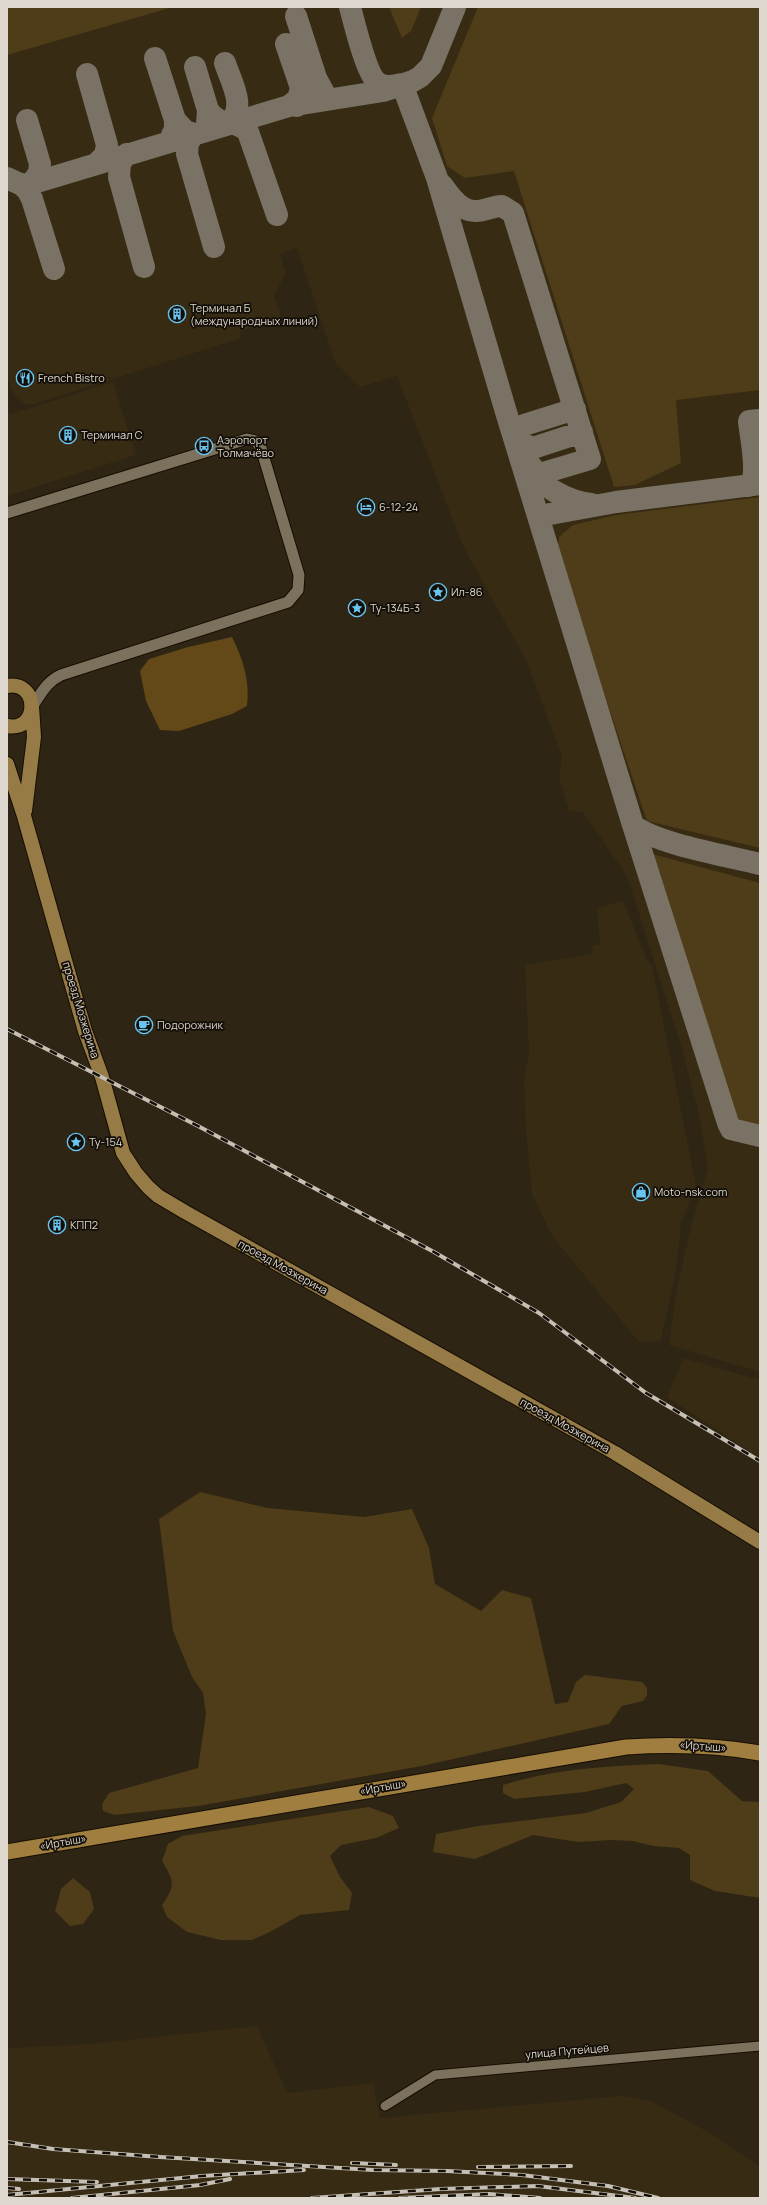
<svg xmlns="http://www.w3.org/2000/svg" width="767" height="2205" font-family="Manrope,sans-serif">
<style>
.built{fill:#382b13}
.green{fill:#4f3c18}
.forest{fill:#624917}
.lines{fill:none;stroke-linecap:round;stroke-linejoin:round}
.taxiway{stroke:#7a7264;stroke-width:22}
.minor-casing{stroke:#160e01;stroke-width:11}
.tertiary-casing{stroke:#160e01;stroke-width:13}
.primary-casing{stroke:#160e01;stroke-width:16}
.trunk-casing{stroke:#160e01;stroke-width:17}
.minor{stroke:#7b715d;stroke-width:9}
.tertiary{stroke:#7b715d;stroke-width:11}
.primary{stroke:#967b47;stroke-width:14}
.trunk{stroke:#9f7e40;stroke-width:15}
.rail-casing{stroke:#c5bfb4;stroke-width:4}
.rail{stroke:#130f08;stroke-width:2.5;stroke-dasharray:8;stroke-linecap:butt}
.labels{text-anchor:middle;stroke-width:3.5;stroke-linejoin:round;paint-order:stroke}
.poi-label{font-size:11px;fill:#ded8ce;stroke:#130f08;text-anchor:start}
.street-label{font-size:11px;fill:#ded8ce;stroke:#130f08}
</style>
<rect width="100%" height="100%" fill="#2e2514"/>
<!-- built -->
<path class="built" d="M7 7H760V1372L669 1345 676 1294 690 1230 708 1168 698 1110 679 1039 627 876 583 812 569 811 559 777 562 757 527 662 463 546 397 376 360 387 335 362 297 248 280 254 286 273 274 296 282 319 239 332 241 338 35 404 26 405 13 393 7 375Z
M113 382 136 455 7 496V404L10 414Z
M623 901 646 958 652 966 696 1185 681 1224 676 1271 661 1340 655 1341 639 1342 552 1236 532 1194 526 1130 524 1078 529 1053 525 965 593 954 592 946 600 944 597 908Z
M683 1358 760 1380V1456L752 1453 667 1397Z
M257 2026 287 2093 373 2083 380 2118 622 2096 651 2101 708 2132 760 2166V2198H7V2048L91 2044Z"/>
<!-- green -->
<path class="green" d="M7 7H173L7 55Z
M389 7H421L411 31 402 38Z
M478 7H760V390L676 400 681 463 635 485 614 487 514 171 465 178 447 166 432 118Z
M760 497V848L647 821 557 554 559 537 573 525 616 515Z
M652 854 760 883V1128L733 1121Z
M200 1492 268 1508 364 1517 412 1509 429 1548 435 1584 481 1611 502 1590 531 1598 555 1704 568 1702 576 1682 585 1675 642 1682 647 1688V1695L643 1701 622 1706 609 1724 422 1766 198 1806 114 1815 103 1811 102 1804 109 1793 198 1768 206 1714 203 1693 192 1677 173 1631 159 1519Z
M659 1764 708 1771 742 1801 760 1802V1898L715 1891 690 1880V1855L679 1848 653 1846 633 1841 611 1840 578 1842 533 1835 475 1859 433 1852 436 1834 478 1826 586 1813 621 1802 634 1789 626 1783 585 1792 514 1799 503 1793V1785C554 1769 606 1766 659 1764Z
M369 1807 393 1816 399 1828 376 1838 341 1845 330 1856 340 1877 352 1893 349 1910 300 1915 270 1932 252 1940H221L187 1932 167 1917 162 1905C176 1885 174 1881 162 1861L168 1844 182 1836Z
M73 1878 90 1892 94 1909 83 1924 70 1926 55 1911 61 1889Z"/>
<!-- forest -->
<path class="forest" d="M232 637C243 659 250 681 247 706L232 714 179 731 160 730 146 701 140 671 149 659 188 647Z"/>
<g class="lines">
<!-- taxiway -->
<path class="taxiway" d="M350 7C354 22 367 76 378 83 385 88 394 86 402 84L437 178 506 412 633 825C656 844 729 856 760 864
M296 16 316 78 323 91
M286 44 301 88 298 99 289 106
M155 58 175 120V130L172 135
M225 63C231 82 247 107 229 123
M195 67 208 110 207 124
M87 74 107 145 105 155 96 164
M297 106C308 99 318 93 316 78
M208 110C220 128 235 118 248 132L277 215
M27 120 40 164 39 173 31 184
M175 120 185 131 194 134 188 143 187 154 214 247
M127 154 120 163 119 177 144 267
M7 178 22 185 37 182 289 106 383 91 413 81 420 77 431 66 455 7
M22 185 28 191 32 199 54 269
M442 185C450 196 461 212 476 211 485 211 493 206 502 206L513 213 590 459 543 473 532 495
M525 444 515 440 524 425 575 409
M532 467 522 462 533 448 582 432
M528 472C548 488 565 501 591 504
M748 486C760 477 750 435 749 421L760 420
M539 516 616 502 760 484
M633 825 728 1123 731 1129 760 1136"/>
<defs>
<path id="minor" d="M385 2106 435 2075 760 2046"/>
<path id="tertiary" d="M7 513 247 439 256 441 261 448 299 575 298 590 288 602 61 675C46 682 41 694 32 707"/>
<path id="primary" d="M7 686C39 680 40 732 7 726
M7 764 24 816 85 1031 102 1077 123 1153 136 1173 148 1187 158 1196 185 1212 615 1453 760 1542
M25 811 34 737 32 707"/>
<path id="trunk" d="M7 1852 626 1747C671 1744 715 1745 760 1753"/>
</defs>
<!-- minor casing -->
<use href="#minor" class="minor-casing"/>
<!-- tertiary casing -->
<use href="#tertiary" class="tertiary-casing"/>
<!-- primary casing -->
<use href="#primary" class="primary-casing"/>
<!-- trunk casing -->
<use href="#trunk" class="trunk-casing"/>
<!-- minor -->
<use href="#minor" class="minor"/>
<!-- tertiary -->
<use href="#tertiary" class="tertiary"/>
<!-- primary -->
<use href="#primary" class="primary"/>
<!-- trunk -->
<use href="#trunk" class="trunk"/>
<defs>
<path id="rail" d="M7 1029 198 1126 434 1252 539 1313 646 1393 760 1461
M7 2142 53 2149 160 2157 373 2170 447 2171 522 2175 608 2186 658 2198
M352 2163 396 2165
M478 2167 571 2166
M7 2179 97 2182
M7 2188 19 2189
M7 2195 202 2176 304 2170
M72 2198 200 2185 230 2179
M312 2198 441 2189 538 2186 635 2198
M400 2198 489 2194 540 2198"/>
</defs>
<!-- rail casing -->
<use href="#rail" class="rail-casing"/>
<!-- rail -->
<use href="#rail" class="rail"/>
</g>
<!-- icons -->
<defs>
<symbol id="building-ring" viewBox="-11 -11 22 22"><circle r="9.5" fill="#130f08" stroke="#68c4f0" stroke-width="1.5"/><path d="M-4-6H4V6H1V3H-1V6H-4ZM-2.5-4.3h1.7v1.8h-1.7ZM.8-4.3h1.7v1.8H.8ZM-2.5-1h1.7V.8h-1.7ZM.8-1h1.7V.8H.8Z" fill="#68c4f0"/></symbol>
<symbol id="restaurant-ring" viewBox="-11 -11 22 22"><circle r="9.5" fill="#130f08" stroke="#68c4f0" stroke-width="1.5"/><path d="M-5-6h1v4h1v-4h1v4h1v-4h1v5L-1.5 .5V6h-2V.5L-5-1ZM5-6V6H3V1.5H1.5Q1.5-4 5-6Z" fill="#68c4f0"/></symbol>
<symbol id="bus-ring" viewBox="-11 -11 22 22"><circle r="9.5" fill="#130f08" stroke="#68c4f0" stroke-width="1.5"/><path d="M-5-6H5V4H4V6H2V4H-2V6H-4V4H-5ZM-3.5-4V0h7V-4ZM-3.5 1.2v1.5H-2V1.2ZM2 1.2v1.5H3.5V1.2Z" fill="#68c4f0"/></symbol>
<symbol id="hotel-ring" viewBox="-11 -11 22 22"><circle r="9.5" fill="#130f08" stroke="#68c4f0" stroke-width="1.5"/><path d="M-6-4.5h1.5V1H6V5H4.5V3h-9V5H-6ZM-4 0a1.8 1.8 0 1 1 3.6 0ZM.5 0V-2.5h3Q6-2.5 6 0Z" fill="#68c4f0"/></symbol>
<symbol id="sight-ring" viewBox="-11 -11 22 22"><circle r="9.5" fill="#130f08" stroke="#68c4f0" stroke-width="1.5"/><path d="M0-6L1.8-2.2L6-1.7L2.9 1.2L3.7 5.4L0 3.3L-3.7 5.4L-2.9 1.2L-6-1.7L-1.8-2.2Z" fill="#68c4f0"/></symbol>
<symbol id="cafe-ring" viewBox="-11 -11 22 22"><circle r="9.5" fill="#130f08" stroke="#68c4f0" stroke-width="1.5"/><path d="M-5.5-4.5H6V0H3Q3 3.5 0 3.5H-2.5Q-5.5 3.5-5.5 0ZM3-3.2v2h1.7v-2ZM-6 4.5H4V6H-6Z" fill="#68c4f0"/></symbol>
<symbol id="shop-ring" viewBox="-11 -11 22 22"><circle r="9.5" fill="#130f08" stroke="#68c4f0" stroke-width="1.5"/><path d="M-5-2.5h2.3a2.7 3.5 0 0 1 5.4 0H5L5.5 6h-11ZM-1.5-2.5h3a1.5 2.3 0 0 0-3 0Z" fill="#68c4f0"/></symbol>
</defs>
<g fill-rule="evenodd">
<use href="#building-ring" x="167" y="304" width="20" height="20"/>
<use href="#restaurant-ring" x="15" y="368" width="20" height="20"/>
<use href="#building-ring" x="58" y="425" width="20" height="20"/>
<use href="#bus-ring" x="194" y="436" width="20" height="20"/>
<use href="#hotel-ring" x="356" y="497" width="20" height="20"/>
<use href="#sight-ring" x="428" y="582" width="20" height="20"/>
<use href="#sight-ring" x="347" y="598" width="20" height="20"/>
<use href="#cafe-ring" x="134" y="1015" width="20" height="20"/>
<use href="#sight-ring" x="66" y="1132" width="20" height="20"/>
<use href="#shop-ring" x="631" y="1182" width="20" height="20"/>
<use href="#building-ring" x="47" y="1215" width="20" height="20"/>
</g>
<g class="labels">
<!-- poi labels -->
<g class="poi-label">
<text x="190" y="312">Терминал Б<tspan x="190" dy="13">(международных линий)</tspan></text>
<text x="38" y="382">French Bistro</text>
<text x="81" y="439">Терминал С</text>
<text x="217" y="444">Аэропорт<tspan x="217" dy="13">Толмачёво</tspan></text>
<text x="379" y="511">6-12-24</text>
<text x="451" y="596">Ил-86</text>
<text x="370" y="612">Ту-134Б-3</text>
<text x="157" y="1029">Подорожник</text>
<text x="89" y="1146">Ту-154</text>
<text x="654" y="1196">Moto-nsk.com</text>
<text x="70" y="1229">КПП2</text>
</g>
<!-- street labels -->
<g class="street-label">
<text transform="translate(81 1010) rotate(73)" y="4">проезд Мозжерина</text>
<text transform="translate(283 1267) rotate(29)" y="4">проезд Мозжерина</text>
<text transform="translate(565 1425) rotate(29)" y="4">проезд Мозжерина</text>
<text transform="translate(703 1746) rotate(4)" y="4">«Иртыш»</text>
<text transform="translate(383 1787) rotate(-10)" y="4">«Иртыш»</text>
<text transform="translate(63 1842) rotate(-10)" y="4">«Иртыш»</text>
<text transform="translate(567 2051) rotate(-5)" y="4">улица Путейцев</text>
</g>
</g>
<!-- border -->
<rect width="767" height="2205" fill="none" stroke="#ded8ce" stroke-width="16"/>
</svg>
